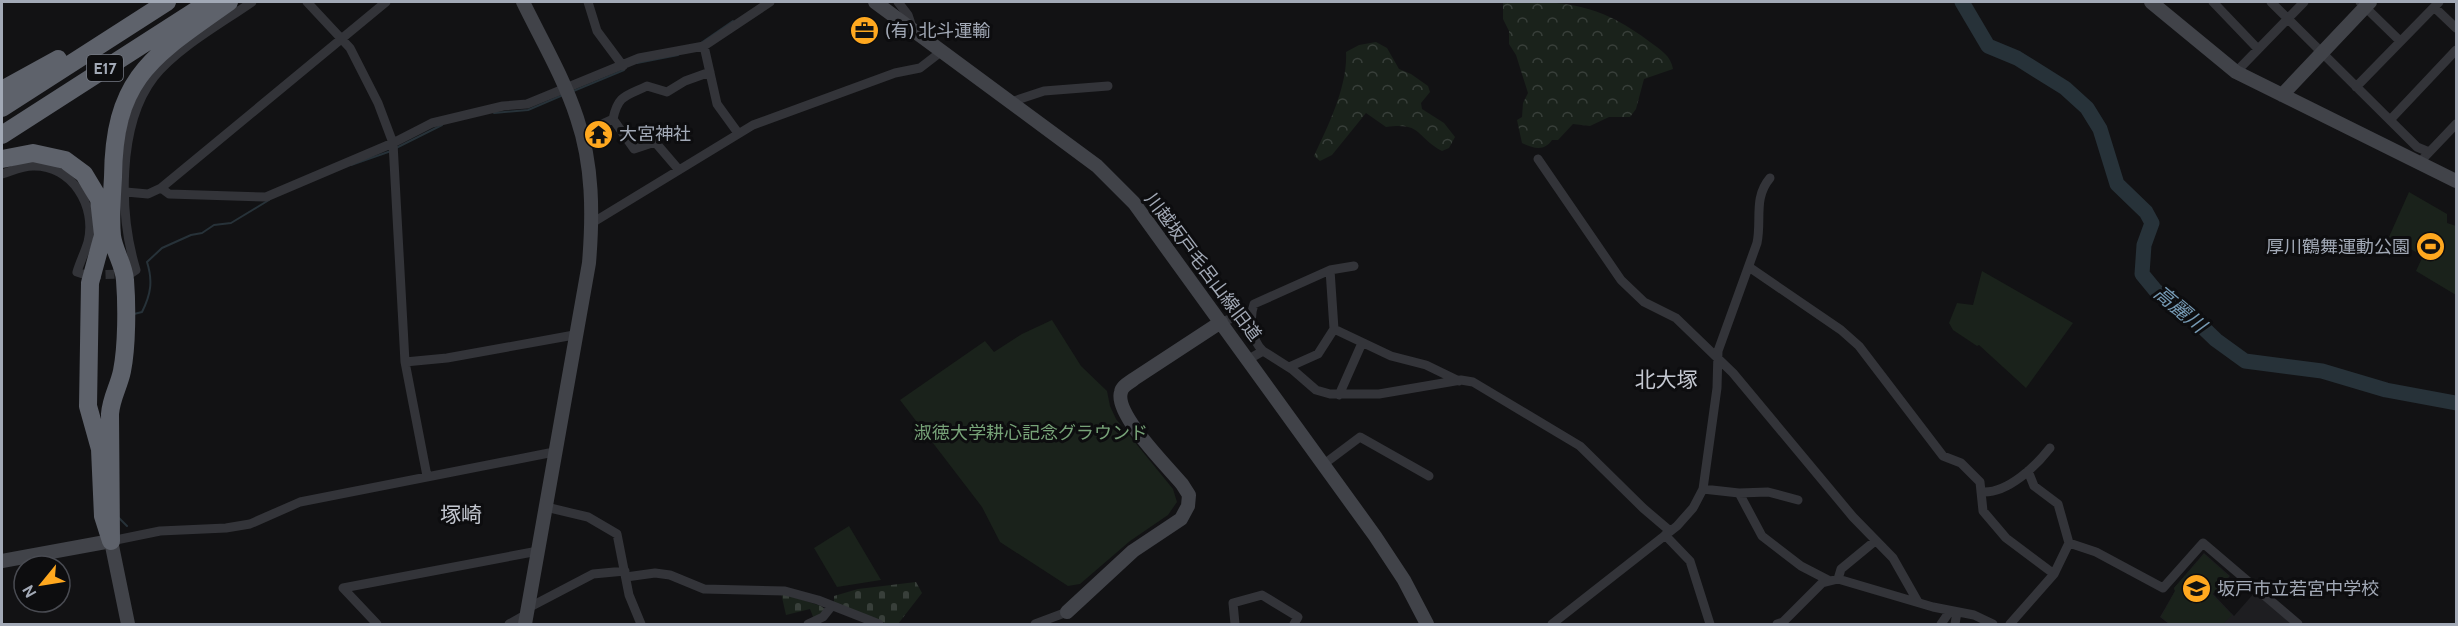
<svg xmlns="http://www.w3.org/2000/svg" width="2458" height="626" font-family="Cabin,'Noto Sans JP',sans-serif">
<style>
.built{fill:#1e1e21}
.forest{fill:url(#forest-crowns)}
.cemetery{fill:url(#cemetery-stones)}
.park{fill:#1a221b}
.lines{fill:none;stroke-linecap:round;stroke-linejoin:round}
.stream{stroke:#273239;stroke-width:2}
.river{stroke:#273239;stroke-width:15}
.street-tunnel{stroke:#2f3034;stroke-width:9;stroke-dasharray:9 4.5;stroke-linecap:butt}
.street{stroke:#333439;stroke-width:9}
.secondary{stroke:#414349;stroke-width:14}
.highway{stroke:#5e626b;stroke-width:18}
.labels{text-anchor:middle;stroke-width:6;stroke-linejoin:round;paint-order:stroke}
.shield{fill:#0d0d0f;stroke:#757a84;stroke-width:1.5}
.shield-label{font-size:16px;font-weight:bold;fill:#a2a9b6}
.poi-label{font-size:18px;fill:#a2a9b6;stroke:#0d0d0f;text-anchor:start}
.street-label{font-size:18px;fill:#a2a9b6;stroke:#0d0d0f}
.park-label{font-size:18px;fill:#77a378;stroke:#0d0d0f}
.water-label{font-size:20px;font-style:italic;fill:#769ab4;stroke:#0d0d0f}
.quarter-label{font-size:21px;fill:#c4c8d1;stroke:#0d0d0f}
</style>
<defs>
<pattern id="forest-crowns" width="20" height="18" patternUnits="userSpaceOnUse" patternTransform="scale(1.5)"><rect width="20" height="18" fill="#1a221b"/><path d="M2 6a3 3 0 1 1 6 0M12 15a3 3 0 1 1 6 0" fill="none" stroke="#383f3a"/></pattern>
<pattern id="cemetery-stones" width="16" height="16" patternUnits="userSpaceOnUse" patternTransform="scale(1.5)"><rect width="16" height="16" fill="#1a221b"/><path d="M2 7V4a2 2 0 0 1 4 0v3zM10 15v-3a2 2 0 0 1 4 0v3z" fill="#383f3a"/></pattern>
</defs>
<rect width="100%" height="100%" fill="#121214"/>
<!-- built -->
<path class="built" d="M2204 553 2230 576 2213 594 2234 616 2256 591 2293 624H2169L2160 617 2175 591 2174 588Z"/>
<!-- forest -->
<path class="forest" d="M1509 2C1570 1 1600 5 1650 42 1661 50 1671 56 1673 69L1644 79 1636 109 1630 117H1609L1590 126 1573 124 1558 140H1552C1544 152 1533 148 1522 143L1517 120 1522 117 1523 103 1528 93 1516 55 1509 44V31L1503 19V3Z
M1376 42 1387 48 1399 69 1411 74 1428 86 1430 92 1421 103 1422 109 1444 123 1455 137 1449 148 1442 151C1415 136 1422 122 1386 127L1366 113 1332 155 1320 161 1314 156C1328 126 1348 86 1346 52L1359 45Z"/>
<!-- cemetery -->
<path class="cemetery" d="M916 582 922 593 898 624H888L834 605V596L858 589Z
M781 593 821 606 826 610 814 619 810 609 786 615Z"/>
<!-- park -->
<path class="park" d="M2409 192 2447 214V223L2456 226V295L2416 271 2423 256 2389 237Z
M1982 271 2073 323 2026 388 1979 345 1977 346 1953 330 1949 323 1957 303 1973 305Z
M1052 320 1081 366 1107 391 1110 406 1116 419 1173 489 1177 502 1168 515 1130 541 1080 584 1068 586 1000 542 982 507 900 400 985 341 994 352 1022 334Z
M849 526 881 580 837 587 814 548Z
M2204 554 2229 576 2212 594 2232 615 2223 624H2170L2161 617 2175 591 2174 588Z"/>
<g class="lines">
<!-- stream -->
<path class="stream" d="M701 43 733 21
M637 63 678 55
M571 92 624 70
M494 113 528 110 563 95
M396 148 442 125
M351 165 391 151
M134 314 142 312C151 294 153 281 147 262L162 248 191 235 202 233 214 225 231 223 269 200
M119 518 127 526"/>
<!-- river -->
<path class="river" d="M1962 2 1988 46 2017 58 2065 88 2087 108 2100 129 2117 184 2146 212 2152 223 2144 245 2142 274 2156 291 2190 315 2216 340 2245 361 2322 371 2386 390 2456 403"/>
<!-- street-tunnel -->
<path class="street-tunnel" d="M92 275 126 274"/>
<!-- street -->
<path class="street" d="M307 2 350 48 378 103 393 143 405 362 427 476
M588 2 597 31 623 66
M898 2 908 15 913 30
M2213 2 2258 49
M2271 2 2417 147 2429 152
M2360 2 2400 41
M2434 7 2456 28
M704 46 717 104 738 133
M2236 72 2304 2
M2356 87 2439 2
M1011 102 1044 91 1108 86
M613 119 634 149 655 142 679 170
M2390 120 2456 50
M582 133 613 119C618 95 626 96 647 86L667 92 685 81 710 72
M1538 159 1621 280 1644 302 1676 318 1733 373 1853 517 1893 558 1918 602
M2418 164 2456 124
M2 174C12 171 22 166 33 166 72 165 97 206 88 242 85 252 80 262 77 272L86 275
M161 188 169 194 266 197 393 143 432 123 503 106 527 104 639 58 704 46 770 2
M126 192 148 194 161 188 386 2
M592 223 753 125 895 73 920 68 942 51
M1749 267 1841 330 1859 346 1943 456 1961 463 1980 482 1983 511 2006 538 2054 574
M130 274 136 270C119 214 117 125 154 77 177 48 222 23 252 2
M1221 322 1242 315 1249 318
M1334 329 1391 356 1426 365 1459 381
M1263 351C1251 340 1249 318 1254 304L1330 270 1354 266
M1249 359 1263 351 1293 370 1316 390 1330 394H1379L1461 380 1473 382 1580 446 1643 508 1670 531
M405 362 447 358 574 335
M1289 367 1318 354 1334 329 1330 270
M1339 395 1362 343
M1324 464 1360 437 1429 476
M2028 471 2034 486 2058 504 2069 543
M1703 489 1739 493 1762 536 1801 566 1828 580
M1983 492C2008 493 2036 466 2050 448
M1739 493 1768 492 1798 500
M546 507 588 517 617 534 629 595 641 624
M1665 535 1690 561 1710 624
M111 541 160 531 226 528 250 524 300 502 554 452
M626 577 655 573 670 575 704 589 785 591 818 600 879 624
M1838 579 1841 569 1875 541
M343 588 538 551
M343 588 377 624
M528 608 593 574 625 571
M509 624 527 614
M808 624 823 617 831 607
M1035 624 1067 612
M1235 624 1233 603 1262 595 1298 617 1294 624
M1552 624 1677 526 1693 508 1703 489 1717 388 1718 351 1757 243C1762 220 1753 198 1770 178
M1777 624 1783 622 1822 583 1838 579 1933 607 1974 615 1993 624
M1941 624 1950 611
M1955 624 1957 612
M2010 624 2054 574 2069 543 2096 552 2163 588 2203 543 2298 624"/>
<!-- secondary -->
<path class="secondary" d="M523 2C541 39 564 78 577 118 593 165 593 214 589 263L525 624
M875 2 1097 166 1134 203 1375 536 1404 580 1427 624
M2151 2 2236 72 2456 181
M2282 95 2370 2
M2 561 111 541 128 624
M1067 612 1133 551 1181 519 1188 506 1189 495 1182 484C1167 466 1114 414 1121 392 1122 386 1129 383 1134 379L1221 322"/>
<!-- highway -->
<path class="highway" d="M2 90 58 59
M2 108 167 2
M2 135 209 2
M2 159 33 153 65 160 84 174 99 199 103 235 90 283 88 406 100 449 103 516 111 541 110 414C111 398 119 386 122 371 127 346 127 305 125 280 124 265 114 251 112 236 110 217 112 196 113 177 114 76 153 56 229 2"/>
</g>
<!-- icons -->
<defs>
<symbol id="office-disc" viewBox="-11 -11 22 22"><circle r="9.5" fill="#ffa81f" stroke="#0d0d0f"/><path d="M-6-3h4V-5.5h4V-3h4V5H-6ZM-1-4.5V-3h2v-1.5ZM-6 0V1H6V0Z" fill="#111"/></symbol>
<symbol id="temple-disc" viewBox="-11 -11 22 22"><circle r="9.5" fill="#ffa81f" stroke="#0d0d0f"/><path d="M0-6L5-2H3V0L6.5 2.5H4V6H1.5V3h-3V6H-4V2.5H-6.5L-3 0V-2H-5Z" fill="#111"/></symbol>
<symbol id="stadium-disc" viewBox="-11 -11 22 22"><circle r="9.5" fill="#ffa81f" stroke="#0d0d0f"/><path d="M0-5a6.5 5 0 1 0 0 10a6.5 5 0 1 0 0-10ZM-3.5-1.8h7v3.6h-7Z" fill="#111"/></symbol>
<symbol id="school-disc" viewBox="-11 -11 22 22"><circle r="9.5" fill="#ffa81f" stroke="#0d0d0f"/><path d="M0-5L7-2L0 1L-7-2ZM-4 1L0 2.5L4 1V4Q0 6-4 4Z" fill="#111"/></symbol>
</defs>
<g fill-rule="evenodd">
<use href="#office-disc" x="848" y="14" width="33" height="33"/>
<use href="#temple-disc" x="582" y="118" width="33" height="33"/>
<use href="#stadium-disc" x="2414" y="230" width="33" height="33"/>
<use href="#school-disc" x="2180" y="572" width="33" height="33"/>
</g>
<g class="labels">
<!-- shield labels -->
<rect class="shield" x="87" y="55" width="36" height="26" rx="4.5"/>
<g class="shield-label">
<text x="105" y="74">E17</text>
</g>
<!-- poi labels -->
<g class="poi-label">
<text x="885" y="37">(有) 北斗運輸</text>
<text x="619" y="140">大宮神社</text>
<text x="2410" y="253" text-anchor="end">厚川鶴舞運動公園</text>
<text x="2217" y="595">坂戸市立若宮中学校</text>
</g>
<!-- street labels -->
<g class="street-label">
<text transform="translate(1203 267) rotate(53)" y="6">川越坂戸毛呂山線旧道</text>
</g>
<!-- park labels -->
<g class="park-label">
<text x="1031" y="439">淑徳大学耕心記念グラウンド</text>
</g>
<!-- water labels -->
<g class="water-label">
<text transform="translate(2180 309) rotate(40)" y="7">高麗川</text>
</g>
<!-- quarter labels -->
<g class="quarter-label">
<text x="1666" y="387">北大塚</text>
<text x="461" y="522">塚崎</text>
</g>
</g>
<!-- border -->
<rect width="2458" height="626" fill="none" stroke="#a2a9b6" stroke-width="6"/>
<!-- north arrow -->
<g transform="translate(42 584) rotate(240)"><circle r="28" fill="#0d0d0f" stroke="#494b52" stroke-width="1.5"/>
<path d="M0-4.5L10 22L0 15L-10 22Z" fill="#ffa81f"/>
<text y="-9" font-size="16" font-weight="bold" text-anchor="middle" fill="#a2a9b6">N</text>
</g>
</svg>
